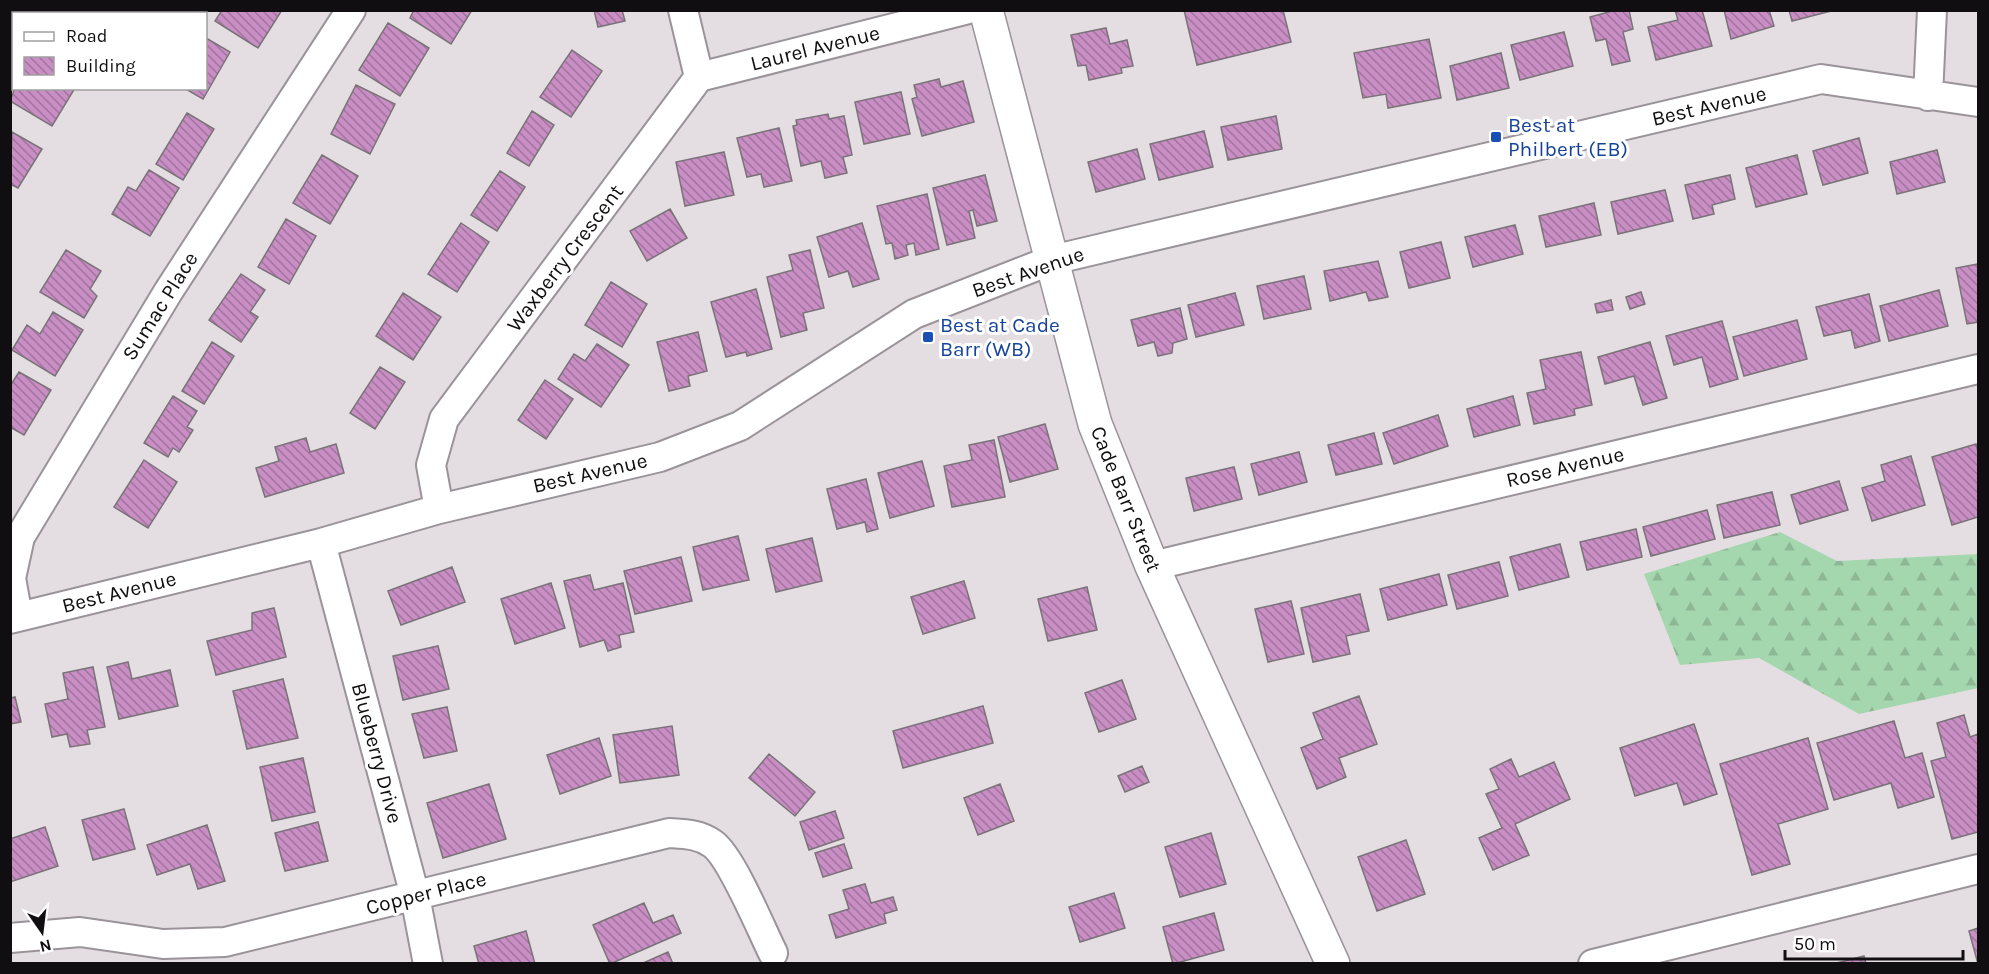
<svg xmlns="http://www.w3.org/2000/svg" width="1989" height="974" font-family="Karla,sans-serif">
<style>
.forest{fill:url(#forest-firs)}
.building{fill:url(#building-back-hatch);stroke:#797378;stroke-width:1.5}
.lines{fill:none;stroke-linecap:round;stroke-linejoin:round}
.minor-casing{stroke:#9a9399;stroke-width:32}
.tertiary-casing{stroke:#9a9399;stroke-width:36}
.minor{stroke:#fff;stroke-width:28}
.tertiary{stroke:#fff;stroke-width:33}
.transit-dot{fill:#1a4fb4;stroke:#fff;stroke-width:2}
.labels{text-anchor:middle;stroke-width:6;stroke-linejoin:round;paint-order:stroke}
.street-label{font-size:21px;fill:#100e10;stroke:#fff}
.transit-label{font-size:21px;fill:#164399;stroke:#fff;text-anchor:start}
</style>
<defs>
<pattern id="forest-firs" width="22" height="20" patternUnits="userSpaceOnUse" patternTransform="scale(1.5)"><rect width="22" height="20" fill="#a5d7ae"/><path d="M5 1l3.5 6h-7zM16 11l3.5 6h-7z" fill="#8db795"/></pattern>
<pattern id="building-back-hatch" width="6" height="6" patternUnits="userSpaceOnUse" patternTransform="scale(1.5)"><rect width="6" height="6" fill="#c98fc4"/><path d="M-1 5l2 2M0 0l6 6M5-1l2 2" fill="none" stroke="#a2739e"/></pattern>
</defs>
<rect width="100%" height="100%" fill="#e4dee3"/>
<!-- forest -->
<path class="forest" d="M1780 532 1837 561 1978 554V688L1859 714 1759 658 1680 665 1644 574Z"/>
<!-- building -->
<path class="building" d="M64 10H108L113 14H62Z
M222 10H282L258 48 215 21Z
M414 10H472L451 44 410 18Z
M594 10H622L625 21 598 27Z
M1184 10H1283L1291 42 1197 65Z
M1616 10H1629L1633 29 1623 32 1630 61 1612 65 1606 39 1596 41 1590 17Z
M1675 10H1702L1712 46 1656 60 1648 27 1678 20Z
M1724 10H1769L1774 26 1731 39Z
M1789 10H1835L1792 21Z
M388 23 429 48 400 96 359 70Z
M1106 28 1110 44 1127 40 1133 66 1121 68 1122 73 1089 80 1086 65 1078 66 1071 35Z
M1564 32 1573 66 1520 80 1511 45Z
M206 38 230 52 203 99 184 88H206Z
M1429 39 1441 98 1388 108 1386 94 1363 98 1354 53Z
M572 50 602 71 571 117 540 97Z
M1501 53 1509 88 1457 100 1450 66Z
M939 79 941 87 963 81 974 122 922 136 912 99 917 97 914 85Z
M356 85 395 104 370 154 331 134Z
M15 88H75L52 126 10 101Z
M901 92 910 134 864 144 855 102Z
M532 111 554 125 529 166 507 153Z
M187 113 214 129 183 180 156 164Z
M828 114 829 119 844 116 852 155 843 157 847 173 825 178 821 161 801 166 793 126 797 125 796 120Z
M1276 116 1282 149 1228 160 1221 127Z
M779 128 792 181 764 187 761 174 747 177 737 138Z
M1204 131 1213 167 1159 180 1150 144Z
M12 132 42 149 18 188 10 184Z
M1859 138 1868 173 1823 185 1813 151Z
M1137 149 1145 179 1096 192 1088 162Z
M1937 150 1945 182 1897 194 1890 162Z
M724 152 734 195 685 206 676 162Z
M322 155 358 176 330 224 293 203Z
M1797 155 1807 194 1756 207 1746 168Z
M149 170 179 188 150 236 112 214 128 187 136 191Z
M500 171 525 187 497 231 471 215Z
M985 175 997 221 977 226 973 210 969 211 975 238 947 245 933 188Z
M1730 175 1735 199 1712 205 1714 214 1693 219 1685 185Z
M1665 190 1673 221 1618 234 1611 202Z
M927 194 939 249 916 255 914 243 906 245 908 255 895 259 892 243 886 244 877 206Z
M1594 203 1601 235 1546 247 1539 216Z
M670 209 687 238 647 261 630 231Z
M286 219 316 236 289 284 258 267Z
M461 223 489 242 457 292 428 274Z
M862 223 879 279 853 287 848 271 829 277 817 237Z
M1515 225 1523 254 1473 267 1465 237Z
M1441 242 1450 278 1409 288 1400 252Z
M66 250 101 271 90 289 97 296 84 318 40 292Z
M810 250 824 308 803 313 807 330 781 337 767 277 793 270 789 255Z
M1378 261 1388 297 1369 301 1366 292 1330 301 1324 271Z
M1978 264V322L1967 324 1956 268Z
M241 274 265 290 250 312 258 317 241 342 209 320Z
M1304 276 1311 309 1264 319 1257 286Z
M611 282 647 304 622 347 585 325Z
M756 289 772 349 747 356 746 352 726 357 711 302Z
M1939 290 1948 326 1889 341 1880 306Z
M1641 292 1645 304 1630 309 1626 297Z
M403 293 441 317 413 360 376 336Z
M1235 293 1244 325 1196 337 1188 305Z
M1869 294 1880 341 1855 348 1851 330 1824 336 1816 307Z
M1611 300 1613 310 1597 313 1595 304Z
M1180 308 1187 339 1173 343 1172 353 1158 356 1154 342 1138 346 1131 320Z
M53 312 83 330 55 376 12 350 27 325 40 334Z
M1797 320 1807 359 1744 376 1733 337Z
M1722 321 1738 379 1710 387 1702 357 1674 365 1666 336Z
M698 332 707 371 688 376 690 386 669 391 657 342Z
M212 342 234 356 204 404 182 391Z
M1650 342 1667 398 1643 405 1634 376 1605 384 1598 357Z
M597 344 629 365 601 407 558 379 574 354 585 361Z
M1581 352 1592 405 1574 409 1575 415 1534 424 1527 393 1546 389 1540 360Z
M380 367 405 382 375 429 350 413Z
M19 372 51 390 24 435 10 427V386Z
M545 380 573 399 546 439 518 420Z
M173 396 197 411 187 427 193 430 179 452 173 448 168 457 144 443Z
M1513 396 1520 425 1474 437 1467 409Z
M1438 415 1448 446 1394 464 1383 433Z
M1045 424 1058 469 1010 482 998 437Z
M1374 433 1382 464 1336 475 1328 445Z
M306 438 310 452 336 444 344 473 265 497 256 468 279 461 275 447Z
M994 440 1005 497 952 507 944 466 972 460 969 445Z
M1976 444 1978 452V517L1952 525 1932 457Z
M1299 452 1307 482 1259 495 1251 464Z
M1911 456 1925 505 1872 521 1862 488 1885 481 1881 465Z
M144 460 177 482 148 528 114 507Z
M922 461 934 506 890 518 878 473Z
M1234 467 1242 499 1194 511 1186 478Z
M866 479 878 529 867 532 865 522 837 529 827 489Z
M1839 481 1848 510 1800 524 1791 495Z
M1772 492 1780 525 1724 538 1717 505Z
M1707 510 1715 539 1651 556 1643 527Z
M1636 529 1642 557 1587 570 1580 542Z
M738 536 749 580 703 590 693 547Z
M812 538 822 581 776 592 766 549Z
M1560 544 1569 577 1519 590 1510 557Z
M681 557 692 601 635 614 624 571Z
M1499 562 1508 596 1457 609 1448 575Z
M452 567 465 602 401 625 388 591Z
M1439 574 1447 605 1388 620 1380 589Z
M590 575 594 590 623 583 634 632 619 635 621 647 608 651 604 640 580 647 564 581Z
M964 581 975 618 923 634 911 597Z
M551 583 565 628 515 644 501 599Z
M1087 587 1097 630 1048 641 1038 599Z
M1360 594 1369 631 1346 636 1350 654 1313 662 1301 608Z
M1291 601 1304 654 1268 662 1255 609Z
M274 608 286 657 216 675 207 641 252 630V613Z
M438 646 449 689 403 700 393 656Z
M128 662 132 679 170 670 178 706 119 719 107 667Z
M93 667 105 727 87 730 90 744 70 747 67 734 52 737 45 704 68 699 63 673Z
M283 679 298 738 247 749 233 691Z
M1122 680 1136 719 1099 732 1085 693Z
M1359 696 1377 744 1339 758 1346 777 1317 789 1301 748 1323 739 1313 713Z
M15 697 21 722 10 724V698Z
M983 706 993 743 903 768 893 731Z
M447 707 457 751 424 758 412 714Z
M1964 715 1970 737 1978 734V832L1952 839 1931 761 1946 757 1937 723Z
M1894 721 1905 758 1922 753 1934 797 1898 808 1891 783 1834 800 1817 743Z
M1694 724 1717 794 1684 805 1677 783 1635 796 1620 748Z
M672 726 679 775 620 783 613 735Z
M599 738 611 776 560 794 547 755Z
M1808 738 1828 809 1778 824 1790 864 1752 875 1720 764Z
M769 754 815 792 795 816 749 778Z
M303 758 315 812 272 821 260 767Z
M1511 759 1519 777 1554 762 1570 799 1515 824 1529 855 1493 870 1479 838 1502 828 1486 794 1499 789 1490 769Z
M1142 766 1149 782 1125 792 1118 776Z
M489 784 506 839 443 858 427 803Z
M1000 784 1014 821 978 835 964 798Z
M124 809 135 849 93 860 82 820Z
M835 811 844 838 809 850 800 822Z
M318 822 328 861 285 871 275 833Z
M207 825 225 881 198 889 190 864 157 875 147 845Z
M45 827 58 866 10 882V839Z
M1211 833 1226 884 1180 897 1165 847Z
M1406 840 1425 894 1377 911 1358 857Z
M844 844 852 868 823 877 815 853Z
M865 884 871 903 893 897 897 910 884 914 886 923 836 938 829 915 849 909 843 890Z
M1114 893 1125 928 1080 942 1069 907Z
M644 903 653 923 673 915 681 933 610 964 593 925Z
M1214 913 1224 950 1173 964 1163 927Z
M1978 928V964L1969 931Z
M526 931 535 964H479L474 946Z
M668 952 673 964H641Z
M1864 956 1866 964H1833Z"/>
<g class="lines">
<defs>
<path id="minor" d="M683 10 699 77
M699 77 965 10
M1928 96 1932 10
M439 509 431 465 444 419 699 77
M321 543 415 896 428 964
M1152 566 1978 369
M18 617 11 578 20 537 168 292 351 10
M10 619 321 543 439 509 660 457 740 426 914 314 1052 260 1821 79 1978 102
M10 938 80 932 163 944 225 942 669 833C685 834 699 834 713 844 732 858 761 929 773 953
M1593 964 1978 869"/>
<path id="tertiary" d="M986 10 1095 424 1152 566 1333 964"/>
</defs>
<!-- minor casing -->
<use href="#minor" class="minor-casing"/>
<!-- tertiary casing -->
<use href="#tertiary" class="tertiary-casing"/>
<!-- minor -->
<use href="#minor" class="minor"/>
<!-- tertiary -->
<use href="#tertiary" class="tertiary"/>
</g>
<!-- markers -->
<g class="transit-dot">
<rect x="1490" y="131" width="12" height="12" rx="3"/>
<rect x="922" y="331" width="12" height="12" rx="3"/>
</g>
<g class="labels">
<!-- street labels -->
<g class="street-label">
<text transform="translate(815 48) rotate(-14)" y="7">Laurel Avenue</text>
<text transform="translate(1709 106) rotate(-13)" y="7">Best Avenue</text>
<text transform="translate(565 258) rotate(-53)" y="7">Waxberry Crescent</text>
<text transform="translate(1028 272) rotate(-19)" y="7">Best Avenue</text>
<text transform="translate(160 306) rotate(-58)" y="7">Sumac Place</text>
<text transform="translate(1565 467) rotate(-13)" y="7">Rose Avenue</text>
<text transform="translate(590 473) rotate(-13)" y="7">Best Avenue</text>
<text transform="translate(1126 499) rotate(68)" y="7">Cade Barr Street</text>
<text transform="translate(119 592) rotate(-14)" y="7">Best Avenue</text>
<text transform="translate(377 753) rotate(75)" y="7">Blueberry Drive</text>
<text transform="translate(426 893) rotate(-14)" y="7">Copper Place</text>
</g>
<!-- transit labels -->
<g class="transit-label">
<text x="1508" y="132">Best at<tspan x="1508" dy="24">Philbert (EB)</tspan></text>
<text x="940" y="332">Best at Cade<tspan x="940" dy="24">Barr (WB)</tspan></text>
</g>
</g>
<!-- border -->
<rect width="1989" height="974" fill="none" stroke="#100e10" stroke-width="24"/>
<!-- legend -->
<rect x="12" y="12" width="195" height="78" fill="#ffffff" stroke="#9f9f9f" stroke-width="1.5"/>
<rect x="24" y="32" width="30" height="9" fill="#ffffff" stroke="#9f9f9f" stroke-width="1.5"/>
<text x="66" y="42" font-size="18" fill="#100e10">Road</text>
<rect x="24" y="57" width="30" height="18" fill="url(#building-back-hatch)" stroke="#9f9f9f" stroke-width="1.5"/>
<text x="66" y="72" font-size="18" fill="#100e10">Building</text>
<!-- north arrow -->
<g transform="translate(42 932) rotate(166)" stroke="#ffffff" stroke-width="4.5" paint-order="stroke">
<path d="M0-4.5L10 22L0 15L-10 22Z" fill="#100e10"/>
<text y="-9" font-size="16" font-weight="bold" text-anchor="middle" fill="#100e10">N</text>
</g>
<!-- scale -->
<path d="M1785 950v9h178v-9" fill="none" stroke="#100e10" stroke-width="3"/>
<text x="1794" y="950" font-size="18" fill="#100e10" stroke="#ffffff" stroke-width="4.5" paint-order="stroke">50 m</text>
</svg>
